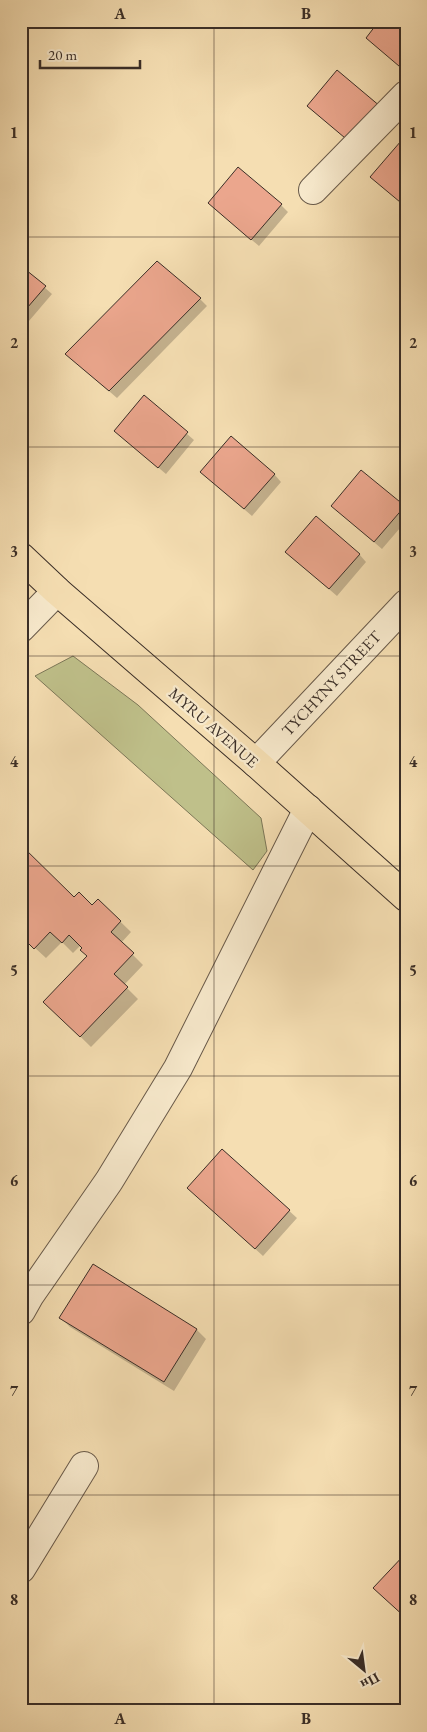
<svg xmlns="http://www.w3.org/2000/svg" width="427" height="1732" font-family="'EB Garamond',serif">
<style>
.green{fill:#bfc08a;stroke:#7c7758}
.shadow{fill:#0003}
.building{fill:#eba68d;stroke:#3a2e27}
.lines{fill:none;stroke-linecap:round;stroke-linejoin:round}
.minor-casing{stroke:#695a4a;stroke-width:30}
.major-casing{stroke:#3a2e27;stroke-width:30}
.minor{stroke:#f8eacd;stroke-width:28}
.major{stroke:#f5deb2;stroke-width:28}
.grid{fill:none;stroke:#3a2e27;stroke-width:1;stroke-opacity:0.55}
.labels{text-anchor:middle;stroke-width:4.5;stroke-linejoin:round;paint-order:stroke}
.street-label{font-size:16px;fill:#3a2e27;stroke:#f8eacd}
.neatline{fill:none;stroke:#3a2e27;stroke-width:2}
.grid-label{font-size:16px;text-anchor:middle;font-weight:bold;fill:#3a2e27}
</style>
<rect width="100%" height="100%" fill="#f5deb2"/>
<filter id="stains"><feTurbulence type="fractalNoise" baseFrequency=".004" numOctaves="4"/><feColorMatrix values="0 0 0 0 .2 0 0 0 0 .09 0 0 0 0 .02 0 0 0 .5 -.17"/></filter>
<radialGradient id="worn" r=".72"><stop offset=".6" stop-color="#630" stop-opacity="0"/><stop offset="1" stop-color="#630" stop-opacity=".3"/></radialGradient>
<!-- green -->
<path class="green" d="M73 656 138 705 261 818 267 851 253 870 35 676Z"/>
<!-- shadow -->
<path class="shadow" d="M281 205 288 212 259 246 216 210Z
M21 267 52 294 23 328 21 326Z
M200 299 207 306 117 398 74 361Z
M144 397 194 440 166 474 123 438Z
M361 471 406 509V521L382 549 340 513Z
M274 474 281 482 252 516 209 479Z
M359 554 366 562 337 596 294 559Z
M74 898 92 906 98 900 131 932 121 943 143 965 124 985 138 999 91 1047 45 1002 88 956 84 948 81 945 73 953 62 942 46 958 21 935Z
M222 1150 297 1218 263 1256 196 1195Z
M93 1265 197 1330 206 1339 174 1391 70 1327 61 1318Z"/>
<!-- building -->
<path class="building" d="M379 21H406V72L366 38Z
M337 70 381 107 351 143 307 106Z
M401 141 406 145V207L370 177Z
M238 167 282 204 251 240 208 203Z
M157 261 201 298 109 391 65 354Z
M21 266 46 286 21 315Z
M144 395 188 432 158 468 114 431Z
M231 436 275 474 244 509 200 472Z
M361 470 405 506 374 542 331 506Z
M316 516 360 554 329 589 285 552Z
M21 845 74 897 79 892 92 905 98 899 121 921 111 932 134 953 114 974 128 987 80 1037 43 1002 87 956 80 950 82 948 69 935 62 943 50 932 34 949 21 936Z
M222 1149 290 1210 255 1249 187 1188Z
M93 1264 197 1329 164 1382 59 1318Z
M406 1553V1618L373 1588Z"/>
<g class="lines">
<defs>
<path id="minor" d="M313 190 406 95
M21 628 57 591
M256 763 406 604
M21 1311 30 1295 109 1181 178 1068 308 809
M21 1569 84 1466"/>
<path id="major" d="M21 557 57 591 256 763 406 897"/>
</defs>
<!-- minor casing -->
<use href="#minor" class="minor-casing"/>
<!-- major casing -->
<use href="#major" class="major-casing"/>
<!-- minor -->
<use href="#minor" class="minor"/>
<!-- major -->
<use href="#major" class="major"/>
</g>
<!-- grid -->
<path class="grid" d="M214 21V1711M21 237H406M21 447H406M21 656H406M21 866H406M21 1076H406M21 1285H406M21 1495H406"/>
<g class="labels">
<!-- street labels -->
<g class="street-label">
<text transform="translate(331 683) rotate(-47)" y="6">TYCHYNY STREET</text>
<text transform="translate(214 727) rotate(41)" y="6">MYRU AVENUE</text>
</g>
</g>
<!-- margin -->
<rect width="427" height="1732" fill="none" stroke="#f5deb2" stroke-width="55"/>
<!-- north arrow -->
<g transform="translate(364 1670) rotate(151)" stroke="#f8eacd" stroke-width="4" paint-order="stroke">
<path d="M0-4L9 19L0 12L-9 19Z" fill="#3a2e27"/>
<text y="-8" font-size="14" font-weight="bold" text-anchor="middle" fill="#3a2e27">Пн</text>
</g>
<!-- scale -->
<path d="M40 60v8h100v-8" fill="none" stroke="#3a2e27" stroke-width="2.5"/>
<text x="48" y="60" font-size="15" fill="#3a2e27" stroke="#f8eacd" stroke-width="4" paint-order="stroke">20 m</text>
<rect x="28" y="28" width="372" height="1676" class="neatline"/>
<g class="grid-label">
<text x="120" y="19">A</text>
<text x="306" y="19">B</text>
<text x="14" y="138">1</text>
<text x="413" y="138">1</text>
<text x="14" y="348">2</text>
<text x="413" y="348">2</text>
<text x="14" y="557">3</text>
<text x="413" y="557">3</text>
<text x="14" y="767">4</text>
<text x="413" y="767">4</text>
<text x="14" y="976">5</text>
<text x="413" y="976">5</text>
<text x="14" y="1186">6</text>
<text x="413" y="1186">6</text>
<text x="14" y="1396">7</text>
<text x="413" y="1396">7</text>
<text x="14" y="1605">8</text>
<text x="413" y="1605">8</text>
<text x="120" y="1724">A</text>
<text x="306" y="1724">B</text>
</g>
<rect width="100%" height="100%" filter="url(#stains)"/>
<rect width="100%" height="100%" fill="url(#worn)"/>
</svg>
